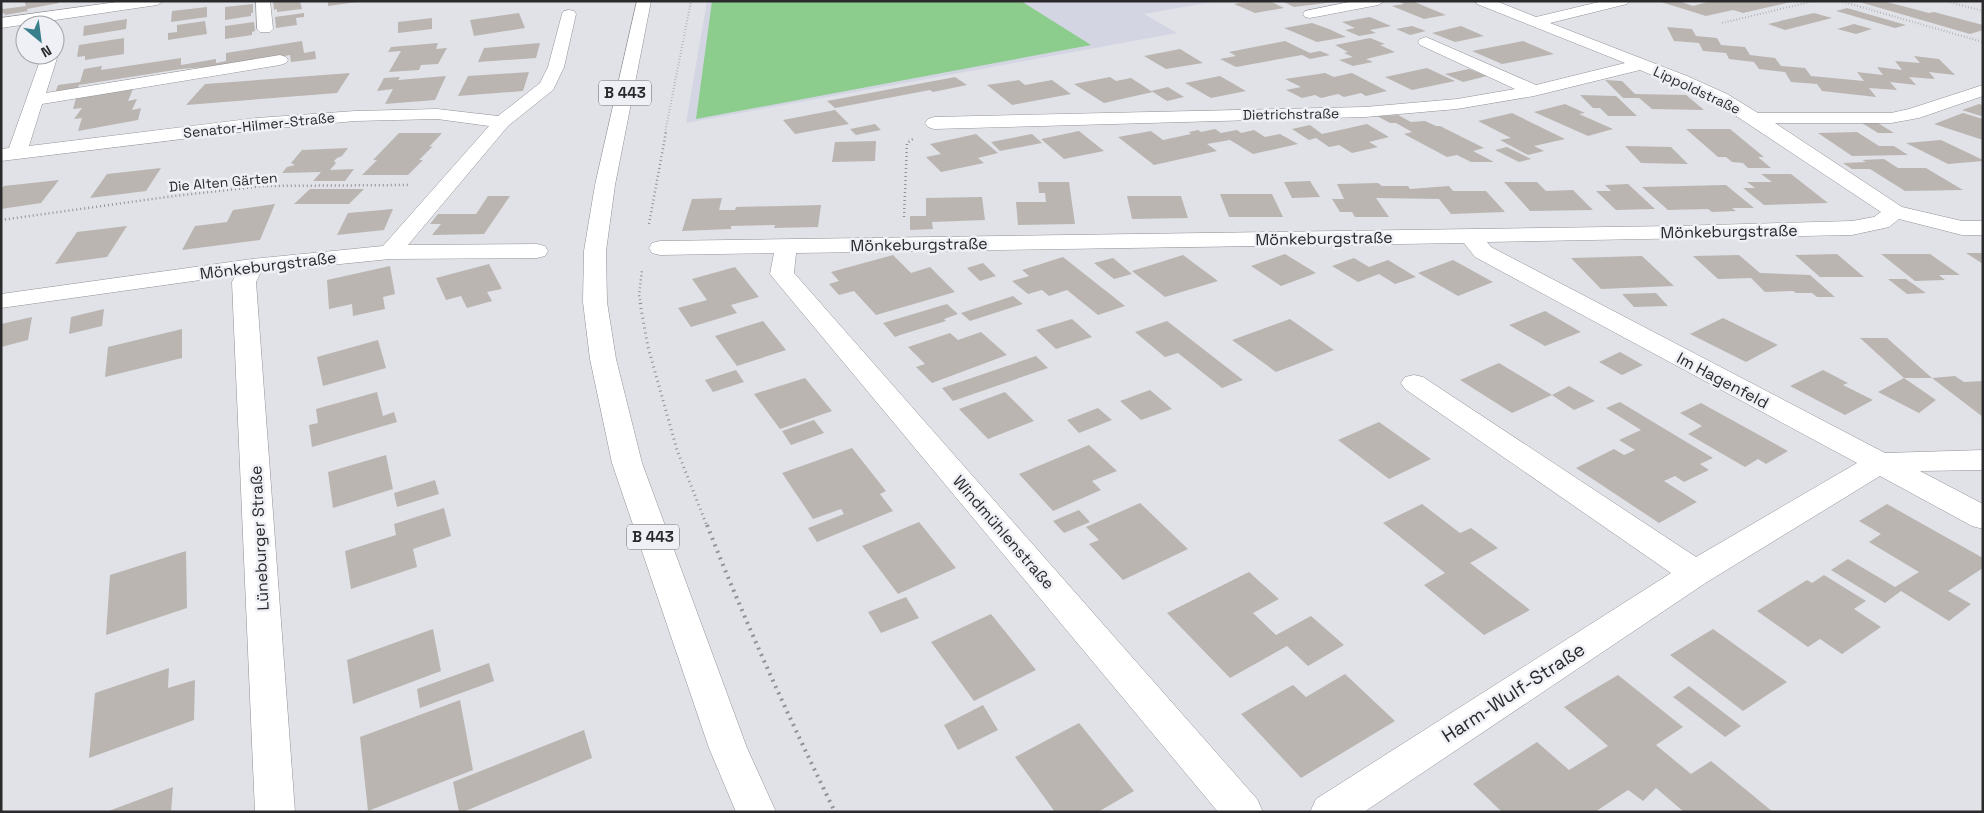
<svg xmlns="http://www.w3.org/2000/svg" width="1984" height="813" font-family="'Space Grotesk',sans-serif">
<style>
.built{fill:#d4d5e3}
.green{fill:#8ccd8d}
.building{fill:#bab5b1}
.lines{fill:none;stroke-linecap:round;stroke-linejoin:round}
.minor-casing{stroke:#919297;stroke-width:1}
.major-casing{stroke:#919297;stroke-width:1}
.path-far3{stroke:#919296;stroke-width:2;stroke-dasharray:0.5 2.5;stroke-linecap:butt}
.path-far2{stroke:#919296;stroke-width:2.5;stroke-dasharray:1 3;stroke-linecap:butt}
.path-far1{stroke:#919296;stroke-width:3;stroke-dasharray:1 4;stroke-linecap:butt}
.path{stroke:#919296;stroke-width:4;stroke-dasharray:2 5;stroke-linecap:butt}
.minor{fill:#fff;fill-rule:evenodd}
.major{fill:#fff;fill-rule:evenodd}
.labels{text-anchor:middle;stroke-width:5;stroke-linejoin:round;paint-order:stroke}
.far-street-label{font-size:14px;fill:#2a2a2c;stroke:#eff0f6}
.shield{fill:#eff0f6;stroke:#656569;stroke-width:1}
.shield-label{font-size:15px;font-weight:bold;fill:#2a2a2c}
.street-label{font-size:16px;fill:#2a2a2c;stroke:#eff0f6}
.near-street-label{font-size:19px;fill:#2a2a2c;stroke:#eff0f6}
</style>
<rect width="100%" height="100%" fill="#e1e2e8"/>
<!-- built -->
<path class="built" d="M707 1H1217L1144 14 1177 33 686 123Z"/>
<!-- green -->
<path class="green" d="M712 1H1021L1091 45 696 119Z"/>
<!-- building -->
<path class="building" d="M24 1H58L59 3 27 9 28 11 5 15 4 13 1 14V6L3 9 26 6Z
M273 1H300L302 9 277 12V9L274 10Z
M328 1H357V2L328 6Z
M1247 1H1270L1284 8 1255 13 1234 4Z
M1282 1H1334V2L1294 7Z
M1397 1H1412L1446 15 1424 19 1392 6 1404 4Z
M1679 1 1693 6 1711 1 1791 2 1743 13 1733 10 1706 16 1661 2Z
M1856 1H1883L1929 13 1934 12 1983 25V30L1970 34Z
M253 4V13H251V16L225 20V7Z
M207 7V17L171 22 172 11Z
M1847 8 1906 25 1895 28 1836 11Z
M304 13V17L296 18 297 25 276 28 275 17Z
M519 13 525 28 474 36 470 20Z
M1814 13 1832 18 1785 30 1768 24Z
M1370 17 1391 26 1370 30 1376 33 1359 36 1345 30 1355 28 1342 22Z
M432 18V29L398 33V22Z
M127 19 126 29 83 36 84 26Z
M205 21 207 34 168 40V33L177 32V25Z
M254 22 255 31 252 32V35L225 39V26Z
M1312 23 1329 29 1346 37 1317 42 1284 28Z
M1854 24 1872 29 1856 34 1837 29Z
M1412 26 1426 31 1410 35 1396 29Z
M1461 26 1484 36 1455 42 1432 33Z
M1667 27 1692 29 1696 36 1717 38 1721 45 1745 47 1750 55 1775 58 1781 66 1805 68 1811 76 1864 81 1857 72 1883 75 1877 67 1902 70 1895 61 1920 63 1914 56 1939 59 1955 75 1929 72 1935 79 1909 77 1916 85 1890 82 1897 90 1869 88 1876 97 1822 91 1817 84 1791 82 1785 72 1759 69 1754 62 1729 59 1726 53 1703 51 1699 43 1674 41Z
M124 38V54L85 60V56L77 57 79 45Z
M1370 38 1385 44 1380 45 1395 52 1366 59 1373 62 1353 66 1339 60 1353 57 1344 53 1348 52 1335 45Z
M302 41 304 53 315 51 316 59 291 62 290 55 206 71V67L181 69 79 85 76 92 54 96 58 85 80 82 84 69 102 66 101 70 181 58V65L216 59V63L226 61V53Z
M1285 41 1310 53 1320 51 1330 55 1310 59 1302 55 1236 67 1220 59 1236 56 1229 52Z
M1523 41 1554 54 1502 64 1472 51Z
M438 43 436 49 447 48 438 64 421 65 419 70 389 72 401 51 388 52 391 47Z
M540 43 536 58 478 62 484 48Z
M1180 49 1203 63 1166 69 1144 56Z
M1427 68 1455 81 1412 90 1385 77Z
M1469 69 1487 76 1463 82 1445 74Z
M529 72 523 91 458 96 468 76Z
M350 73 337 93 186 105 205 84Z
M1325 73 1334 77 1352 73 1387 91 1366 96 1361 93 1344 97 1338 94 1321 98 1315 95 1302 98 1286 90 1301 87 1285 79Z
M446 76 435 100 385 104 393 89 377 91 384 78 400 77 398 80Z
M1220 76 1246 91 1211 98 1185 83Z
M955 77 967 85 933 92 930 90 835 108 827 101Z
M1110 77 1116 81 1131 78 1151 91 1168 87 1184 97 1167 101 1153 92 1104 103 1074 84Z
M1019 80 1025 85 1052 80 1071 94 1012 105 987 85Z
M1605 80 1622 81 1635 94 1686 95 1704 110 1652 109 1639 98H1623Z
M133 89 128 101 137 99 132 110 141 108 138 120 78 131 82 118 74 119 82 108 73 109 76 98Z
M1580 95 1616 96 1637 116H1608L1600 108H1593Z
M1565 104 1585 113 1579 114 1613 129 1588 136 1534 112Z
M1979 104 1983 105V115L1981 116 1962 110Z
M835 110 849 124 795 134 783 120Z
M1512 113 1565 139 1534 146 1544 151 1528 155 1500 140 1511 138 1478 121Z
M1963 113 1983 119V140L1934 124Z
M1398 115 1411 122 1425 121 1436 126H1440L1484 148 1473 151 1494 162H1471L1457 155 1447 157 1404 134 1412 132 1396 123H1390L1377 116Z
M1862 123H1878L1894 133H1878Z
M875 124 881 130 856 135 850 129Z
M1367 124 1389 137 1369 142 1378 147 1352 153 1339 145 1329 147 1316 138 1309 140 1292 129 1310 125 1322 134Z
M1215 129 1221 133 1237 130 1241 133 1254 130 1265 137 1280 134 1298 144 1253 154 1230 140 1207 144 1217 151 1154 165 1118 137 1151 131 1163 140 1191 134 1189 132 1198 130 1201 132Z
M1686 129H1730L1764 157H1758L1771 168H1748L1743 163 1732 162 1726 157H1718Z
M1079 131 1104 151 1064 159 1041 139Z
M1857 132 1879 146H1894L1908 155 1852 156 1818 133Z
M399 133H442L429 147 433 146 419 160H423L408 175H362L377 160H373Z
M976 134 998 153 978 158 984 163 941 172 926 157 941 154 930 144Z
M1032 134 1042 143 1000 151 991 142Z
M1941 140 1983 160V161L1948 164 1906 143Z
M876 141 875 161 832 162 835 142Z
M1625 146 1671 147 1688 164 1641 163Z
M1507 147 1531 159 1519 162 1495 150Z
M348 148 342 156 337 158 334 161 336 163 330 170 354 169 345 181H313L321 172 282 173 287 167 295 165 291 163 302 150Z
M1884 159 1898 168H1926L1963 190 1905 191 1870 169H1852L1843 163 1866 162 1862 160Z
M161 168 146 191 90 198 107 174Z
M1761 174H1791L1828 203 1764 205 1743 188H1755L1747 182H1772Z
M59 180 41 203 1 209V189L4 186Z
M1310 181 1320 197 1292 198 1284 182Z
M1038 182H1069L1075 224 1018 225 1016 202H1046L1045 193H1039Z
M1504 182H1537L1546 191 1573 190 1593 210 1530 211Z
M1378 183 1382 186H1408L1410 189 1449 186 1453 191H1486L1505 212 1451 214 1439 199 1376 198 1389 217H1355L1352 212H1340L1332 199H1344L1337 184Z
M1628 184 1655 209 1616 210 1596 191H1611L1605 185Z
M1726 185 1754 208H1732L1736 211 1712 212 1708 209 1668 210 1642 187Z
M310 189H364L349 204H294Z
M1220 194H1272L1283 217H1229Z
M488 196H510L484 234 432 235 441 224H430L438 214H476Z
M1127 196H1181L1188 218 1132 219Z
M982 197 985 220 932 222 933 229 910 230V216H926V198Z
M722 198 719 210H735L736 207 821 205 818 227 774 228 775 225 731 226V229L682 231 692 199Z
M275 204 260 240 182 250 195 226 227 222 233 210Z
M393 209 384 230 337 235 348 213Z
M127 226 107 257 55 264 77 232Z
M1966 253H1983V264Z
M1285 254 1316 273 1281 286 1251 266Z
M1837 254 1864 277H1820L1795 255Z
M1881 254H1930L1960 275H1939L1945 280 1915 281Z
M893 255 911 273 930 267 955 292 876 315 854 291 839 295 829 284 839 281 831 272Z
M1183 255 1218 281 1165 297 1132 271Z
M1739 255 1760 273 1810 275 1835 297H1817L1812 293H1796L1793 291 1765 292 1751 278 1718 279 1693 256Z
M1642 256 1674 286 1601 289 1571 258Z
M1063 257 1125 306 1098 315 1067 290 1049 296 1042 290 1028 294 1012 281 1029 276 1022 270Z
M1113 258 1132 274 1114 279 1094 263Z
M1354 258 1369 267 1388 260 1416 277 1395 284 1379 274 1358 282 1332 266Z
M1453 260 1493 282 1458 296 1418 273Z
M983 263 996 276 980 281 967 268Z
M489 264 502 289 487 292 492 301 467 308 461 296 446 300 436 278Z
M390 266 395 294 383 297 385 309 353 316 352 304 329 309 327 280Z
M735 267 759 297 731 305 737 313 691 327 678 308 707 300 692 279Z
M1888 279H1906L1926 293 1907 294Z
M1656 293 1668 306 1634 307 1622 294Z
M1013 296 1023 304 970 321 961 313Z
M947 304 958 314 944 319 946 321 900 335 895 337 883 323Z
M104 309 102 326 69 334 71 317Z
M1545 311 1581 332 1545 346 1509 325Z
M32 317 28 340 1 347V324Z
M1723 318 1778 345 1746 362 1690 334Z
M1072 319 1092 337 1056 349 1036 330Z
M1290 319 1334 350 1276 372 1232 340Z
M763 321 786 350 737 366 715 336Z
M1167 321 1198 345 1243 380 1222 388 1178 353 1165 357 1135 332Z
M182 329V358L105 377 108 347Z
M981 332 1007 355 932 383 916 367 925 364 908 347 950 333 958 340Z
M1860 338H1887L1932 378 1955 376 1964 382 1983 381V417L1932 378H1904Z
M378 340 386 368 323 386 317 357Z
M1620 352 1643 365 1622 375 1599 362Z
M1036 356 1048 368 953 401 942 388Z
M1499 363 1552 395 1512 413 1460 380Z
M736 370 744 382 713 392 705 380Z
M1823 370 1848 383 1843 385 1873 400 1845 415 1790 386Z
M805 378 832 411 780 429 754 394Z
M1904 378 1936 400 1919 413 1878 392Z
M1569 386 1595 401 1574 410 1552 395Z
M1150 390 1172 409 1141 420 1120 401Z
M377 392 383 416 394 412 397 422 312 447 309 425 318 423 316 409Z
M1005 392 1034 421 988 439 959 409Z
M1620 402 1713 458 1700 464 1709 470 1684 482 1675 476 1664 481 1697 502 1659 523 1576 468 1614 449 1624 455 1635 450 1619 440 1641 430 1606 408Z
M1701 403 1788 451 1766 464 1758 459 1745 467 1688 434 1702 426 1680 413Z
M1098 408 1112 420 1079 433 1067 420Z
M814 420 824 433 791 445 782 431Z
M1379 422 1431 459 1389 479 1338 440Z
M1089 445 1117 471 1092 481 1101 490 1053 511 1019 474Z
M852 448 886 491 880 494 893 511 817 542 808 528 844 514 841 509 813 519 782 473Z
M386 455 393 489 333 508 328 472Z
M435 480 439 494 397 507 394 493Z
M1140 503 1188 549 1123 580 1089 544 1099 540 1086 527Z
M1422 504 1460 533 1471 528 1498 548 1470 563 1530 610 1484 635 1424 585 1445 573 1383 523Z
M1887 504 1983 558V568L1948 591 1971 604 1949 621 1901 591 1885 603 1831 570 1848 559 1895 587 1919 572 1869 542 1881 534 1859 521Z
M444 508 451 536 413 549 417 567 351 589 345 551 396 535 394 524Z
M1079 510 1090 522 1064 533 1053 521Z
M919 522 956 568 898 594 862 546Z
M186 551 187 608 106 635 110 575Z
M1249 572 1279 599 1253 613 1276 635 1311 616 1344 645 1308 666 1287 646 1230 678 1167 613Z
M1824 575 1866 601 1854 609 1881 627 1842 654 1820 639 1808 647 1757 611 1807 580 1812 583Z
M906 597 919 618 881 633 868 612Z
M991 614 1036 670 974 701 931 642Z
M433 629 441 671 353 704 347 660Z
M1713 629 1787 682 1743 711 1670 655Z
M489 663 494 681 420 708 417 689Z
M169 668 168 688 195 680 194 720 89 758 95 693Z
M1345 674 1395 721 1301 778 1241 714 1293 685 1306 697Z
M1618 675 1683 727 1656 745 1691 774 1711 761 1773 812H1684L1656 788 1643 801 1628 790 1595 812H1502L1473 784 1537 742 1569 770 1608 746 1564 707Z
M1689 686 1741 726 1725 737 1673 697Z
M460 700 473 770 368 811 360 737Z
M983 705 998 730 958 750 944 725Z
M1079 723 1134 791 1098 812H1055L1015 757Z
M584 730 592 758 463 812H459L453 782Z
M173 787 171 812H106Z"/>
<g class="lines">
<defs>
<path id="minor" d="M124 1H164L157 5 1 28V18Z
M256 1H270L273 29 270 32H260L257 29Z
M1354 1H1385L1378 5 1310 18 1305 17 1303 14 1305 11Z
M1475 1H1496L1536 17 1603 1H1629L1627 4 1550 23 1687 76 1727 94 1758 113H1891L1909 109 1983 85V96L1919 118 1891 123H1775L1902 207 1962 221H1983V235H1962L1899 219 1889 227 1852 235 1487 242 1491 247 1885 453 1983 450V470L1920 471 1983 504V529L1972 526 1880 476 1707 582 1364 812H1310L1316 799 1671 573 1405 389 1401 383 1405 377 1414 375 1423 377 1696 557 1857 463 1475 257 1464 243 796 253 794 273 1257 799 1263 812H1218L774 279 770 274 774 253 660 255 652 253 649 248 652 243 660 241 1676 226 1852 221 1874 217 1881 212 1715 102 1640 70 1534 96 1457 109 1365 117 934 129 928 127 925 123 928 119 934 117 1365 107 1457 99 1515 89 1420 45 1418 42 1420 39 1426 37 1536 85 1625 63 1477 4Z
M569 10 574 11 576 14 564 67 553 90 508 126 408 245 537 244 545 246 548 251 545 256 537 258 390 259 261 272 256 282 295 812H255L232 282 236 275 1 308V294L252 259 383 246 489 126 437 119 355 121 257 130 1 161V149L9 148 42 55H55V51L58 55 46 93 280 55 286 57 288 60 286 63 280 65 42 104 29 146 257 118 355 111 437 109 498 116 540 83 548 67 562 14 564 11Z"/>
<path id="major" d="M637 1H651L615 185 606 251 607 302 616 359 642 463 747 748 776 812H736L709 748 612 463 590 359 583 302 584 251 595 185Z"/>
</defs>
<!-- minor casing -->
<use href="#minor" class="minor-casing"/>
<!-- major casing -->
<use href="#major" class="major-casing"/>
<!-- path-far3 -->
<path class="path-far3" d="M1840 1 1983 42
M1945 1 1983 11
M1722 23 1814 1
M665 133 691 1"/>
<!-- path-far2 -->
<path class="path-far2" d="M904 217 907 143 913 139
M1 220 174 196 263 186 409 185
M649 224 666 132
M641 304 639 295 642 270"/>
<!-- path-far1 -->
<path class="path-far1" d="M640 303 648 347 677 450 707 526"/>
<!-- path -->
<path class="path" d="M707 525C745 622 789 718 835 812"/>
<!-- minor -->
<use href="#minor" class="minor"/>
<!-- major -->
<use href="#major" class="major"/>
</g>
<g class="labels">
<!-- far-street labels -->
<g class="far-street-label">
<text transform="translate(1697 90) rotate(25)" y="5">Lippoldstraße</text>
<text transform="translate(1291 114) rotate(-1)" y="5">Dietrichstraße</text>
<text transform="translate(259 125) rotate(-6)" y="5">Senator-Hilmer-Straße</text>
<text transform="translate(223 182) rotate(-5)" y="5">Die Alten Gärten</text>
</g>
<!-- shield labels -->
<g class="shield">
<rect x="599" y="80.5" width="52" height="25" rx="4"/>
<rect x="627" y="524.5" width="52" height="25" rx="4"/>
</g>
<g class="shield-label">
<text x="625" y="98">B 443</text>
<text x="653" y="542">B 443</text>
</g>
<!-- street labels -->
<g class="street-label">
<text transform="translate(1729 231) rotate(-1)" y="6">Mönkeburgstraße</text>
<text transform="translate(1324 238) rotate(-1)" y="6">Mönkeburgstraße</text>
<text transform="translate(919 244) rotate(-1)" y="6">Mönkeburgstraße</text>
<text transform="translate(268 265) rotate(-7)" y="6">Mönkeburgstraße</text>
<text transform="translate(1723 380) rotate(28)" y="6">Im Hagenfeld</text>
<text transform="translate(1004 532) rotate(49)" y="6">Windmühlenstraße</text>
<text transform="translate(259 538) rotate(-93)" y="6">Lüneburger Straße</text>
</g>
<!-- near-street labels -->
<g class="near-street-label">
<text transform="translate(1513 692) rotate(-33)" y="7">Harm-Wulf-Straße</text>
</g>
</g>
<!-- border -->
<rect width="1984" height="813" fill="none" stroke="#2a2a2c" stroke-width="5"/>
<!-- north arrow -->
<g transform="translate(40 40) rotate(151)"><circle r="24" fill="#eff0f6" stroke="#a0a1a5"/>
<path d="M0-4L9 19L0 12L-9 19Z" fill="#397f8b"/>
<text y="-8" font-size="14" font-weight="bold" text-anchor="middle" fill="#2a2a2c">N</text>
</g>
</svg>
